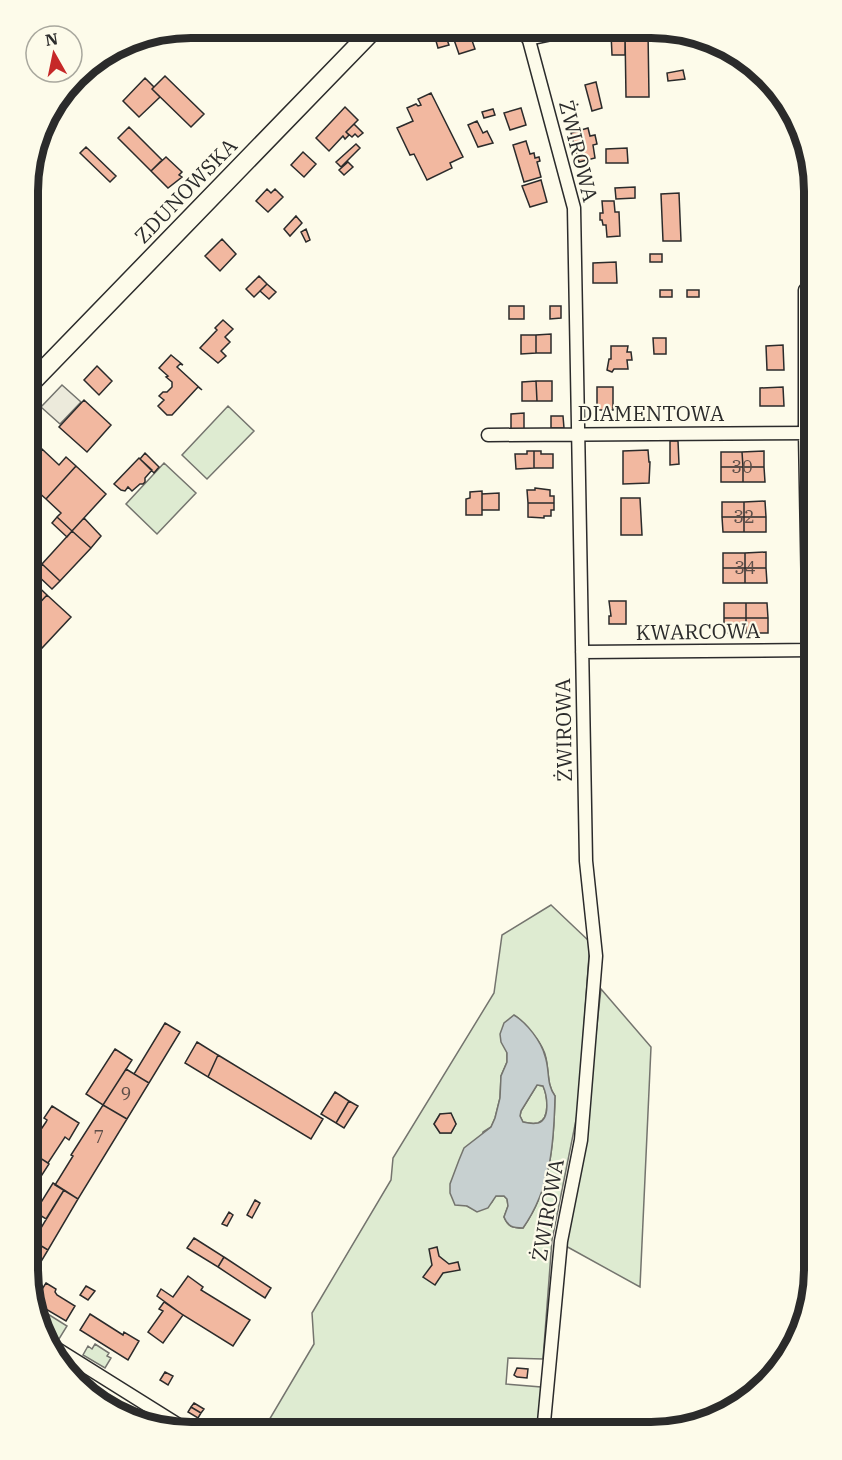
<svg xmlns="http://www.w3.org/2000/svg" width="842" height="1460" font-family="'IBM Plex Serif',serif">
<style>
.green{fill:#deebd1;stroke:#74746e;stroke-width:1.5;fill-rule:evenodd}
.parking{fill:#eceadb;stroke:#74746e;stroke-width:1.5}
.water{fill:#c7d0d0;stroke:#74746e;stroke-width:1.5;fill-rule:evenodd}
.building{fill:#f2b8a0;stroke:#2b2b2b;stroke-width:1.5}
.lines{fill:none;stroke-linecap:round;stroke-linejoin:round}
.street-casing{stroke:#2b2b2b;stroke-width:15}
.primary-casing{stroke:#2b2b2b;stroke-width:21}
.street{stroke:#fdfbea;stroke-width:12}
.primary{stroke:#fdfbea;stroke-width:18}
.labels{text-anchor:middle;stroke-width:4.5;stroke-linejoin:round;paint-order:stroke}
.number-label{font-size:18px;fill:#5d4e48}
.street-label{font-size:21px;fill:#2b2b2b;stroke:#fdfbea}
.rim{fill:none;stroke:#2b2b2b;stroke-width:8}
</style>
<rect width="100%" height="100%" fill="#fdfbea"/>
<!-- green -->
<path class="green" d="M228 406 254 431 207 479 182 455Z
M164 463 196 493 157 534 126 504Z
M551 905 590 942 578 1110 552 1240 543 1359 508 1358 506 1384 541 1387 538 1433 262 1432 314 1344 312 1313 391 1180 393 1158 494 993 502 935ZM518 1018C529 1029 543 1043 546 1058 549 1072 547 1085 555 1096 554 1143 551 1188 523 1228 513 1228 508 1227 504 1217L508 1206 507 1199 504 1196H495L492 1202 477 1211 467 1206 483 1132 491 1127 495 1118 500 1098 501 1076 507 1062V1053ZM440 1114H451L456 1124 451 1133H440L434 1124Z
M601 989 651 1047 640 1287 564 1245 584 1140Z
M537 1085 543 1086C547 1095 551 1119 538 1123 533 1124 527 1123 523 1122L520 1116 521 1111Z
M43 1311 67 1326 59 1339 39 1326 36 1322Z
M95 1344 109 1353 107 1356 111 1358 105 1368 83 1355 88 1346 92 1349Z"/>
<!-- parking -->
<path class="parking" d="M62 385 81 402 60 424 41 407Z"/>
<!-- water -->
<path class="water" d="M514 1015C527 1023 541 1041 545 1056 550 1070 546 1084 555 1096 554 1143 551 1188 523 1228 513 1228 508 1227 504 1217L508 1206 507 1199 504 1196H496L488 1208 477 1212 467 1206 455 1205 450 1193V1184L459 1160 464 1148 491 1127 495 1118 500 1098 501 1076 507 1062V1053L501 1042 500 1034 504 1023ZM537 1085 543 1086C547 1095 551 1119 538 1123 533 1124 527 1123 523 1122L520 1116 521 1111Z"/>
<!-- building -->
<path class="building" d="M468 29 475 49 459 54 452 34Z
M648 30H676V33L648 34Z
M625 32V55H612L611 33Z
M625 32H648L649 97H626Z
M446 37 449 45 438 48 436 41Z
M683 70 685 79 668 81 667 73Z
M165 76 204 114 191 127 152 89Z
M145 78 154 87 152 89 160 97 139 117 123 101Z
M596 82 602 108 592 111 585 85Z
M431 93 463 157 450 163 452 168 427 180 414 154 410 155 397 128 413 121 407 108 416 104 418 106 421 105 418 99Z
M345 107 358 120 346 132 349 135 345 139 343 136 329 151 316 138Z
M521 108 526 125 510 130 504 113Z
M493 109 495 115 484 118 482 112Z
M477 121 483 133 487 131 493 143 478 147 468 125Z
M354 124 363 133 358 137 355 134 352 137 346 132Z
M129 127 162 160 151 171 118 138Z
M588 128 590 136 595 135 597 144 593 145 595 158 579 162 571 133Z
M526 141 530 154 534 153 535 158 539 157 540 161 537 162 541 177 524 182 513 145Z
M356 144 360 148 341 167 336 162Z
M86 147 116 176 110 182 80 153Z
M627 148 628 163H606V149Z
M303 152 316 164 304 177 291 165Z
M166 157 182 172 179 175 182 177 168 188 151 171Z
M348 162 353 167 344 175 339 170Z
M541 180 547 202 530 207 522 186Z
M635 187V198L616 199 615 188Z
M267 189 271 193 275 189 283 197 268 212 256 201Z
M679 193 681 241H663L661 194Z
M602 201H614L615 212H619L620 236 607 237 606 225H603L602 220H600V213H603Z
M296 216 302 223 290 236 284 229Z
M306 229 310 240 306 242 301 232Z
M222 239 236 254 220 271 205 256Z
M650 254H662V262H650Z
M616 262 617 283H593V263Z
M259 276 267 284 254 297 246 289Z
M267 284 276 292 269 299 260 291Z
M660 290H672V297H660Z
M687 290H699V297H687Z
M509 306H524V319H509Z
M550 306H561V318L550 319Z
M223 320 233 329 225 337 230 342 221 351 226 356 218 363 200 348 217 330 215 328Z
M551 334V353H536V335Z
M521 335H536V353L521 354Z
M653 338H666V354H654Z
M783 345 784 370H767L766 346Z
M611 346H628L627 352H631L632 360H627L628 369H614L612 372 607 370 609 359H611Z
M171 355 183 365 180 364 177 367 202 390 198 387 172 415H167L158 406 164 400 159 396 163 392H167L172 387V382L166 377 168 376 159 368Z
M97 366 112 381 99 395 84 380Z
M536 381 537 401H522V382Z
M536 381H552V401H537Z
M597 387H613V410H597Z
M783 387 784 406H760V388Z
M84 400 111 425 87 452 59 427Z
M524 413V429H511V414Z
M551 416H563L564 428H551Z
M670 441H678L679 464 670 465Z
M42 449 59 465 66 457 76 466 46 499 36 490 40 485 28 473V464Z
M648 450 649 462H650L649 483 623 484V451Z
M527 451H534V468L516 469 515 454H527Z
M534 451H541V454H553V468H534Z
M764 451V467H743L742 452Z
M721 452H742L743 467H721Z
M145 453 159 467 154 473 140 459Z
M139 458 152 470 145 478V482L143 484H140L132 491 128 487 125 491 121 490 114 484Z
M76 466 106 494 72 531 57 517 61 513 46 499Z
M721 467H743V482H721Z
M743 467H764L765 482H743Z
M535 488 550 490V496H554V503H528L527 490H535Z
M482 491V515H466V499L470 498V492Z
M499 493V510H482V494Z
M621 498H640L642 535H621Z
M765 501 766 517H744V502Z
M722 502H744V517H722Z
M528 503H554V510H551V516H544V518L528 517Z
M57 517 72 531 67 537 52 523Z
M722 517H744V532H723Z
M744 517H766V532H744Z
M84 518 101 536 91 548 72 531Z
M72 531 91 548 60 581 42 564Z
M766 552V568H745V553Z
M723 553H745V568H723Z
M42 564 60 581 52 589 34 572Z
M723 568H745V583H723Z
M745 568H766L767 583H745Z
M28 577 47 595 31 612 28 608Z
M47 595 71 617 28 663V615Z
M609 601H626V624H609V616H611Z
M724 603H746V618H724Z
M746 603H767L768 618H746Z
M724 618H746V633H724Z
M746 618H768V633H746Z
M165 1023 180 1032 149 1083 134 1074Z
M197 1042 218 1055 208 1077 185 1063Z
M115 1049 132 1060 103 1105 86 1094Z
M218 1055 323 1119 311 1139 208 1077Z
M126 1069 149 1083 127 1119 103 1105Z
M335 1092 349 1101 336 1123 321 1114Z
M349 1101 358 1106 344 1128 336 1123Z
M103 1105 127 1119 78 1199 55 1185 73 1156 71 1155Z
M52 1106 79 1123 69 1140 65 1137 48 1163 27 1150 46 1122 47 1120 44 1118Z
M451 1113 456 1124 451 1133H440L434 1124 440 1114Z
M31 1152 49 1164 27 1198V1157Z
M53 1183 64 1190 46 1219 35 1212Z
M64 1190 78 1199 48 1250 33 1241Z
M255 1200 260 1203 252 1218 247 1215Z
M229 1212 233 1215 227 1226 222 1224Z
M194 1238 224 1257 218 1267 187 1248Z
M33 1241 48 1250 39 1265 27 1258V1251Z
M437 1247 439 1256 449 1264 458 1262 460 1270 443 1273 435 1285 423 1277 432 1265 429 1249Z
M224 1257 271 1288 265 1298 218 1267Z
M188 1276 203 1287 201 1290 250 1320 233 1346 183 1315 157 1296 161 1289 173 1297Z
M46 1283 56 1289 55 1292 57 1295 75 1306 66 1321 44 1308 45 1305 35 1300Z
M86 1286 95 1291 88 1300 80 1295Z
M164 1302 183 1315 163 1343 148 1332 163 1311 159 1309Z
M90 1314 123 1335 124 1332 139 1341 128 1360 80 1330Z
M517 1368 528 1369 527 1378 517 1377 514 1375Z
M165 1372 173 1376 168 1385 160 1380Z
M194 1403 204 1409 201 1413 191 1407Z
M191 1407 201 1413 198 1418 188 1412Z"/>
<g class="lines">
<defs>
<path id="street" d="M526 29 574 208 586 861 596 956 581 1140 561 1241 543 1433
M151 39 156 34
M528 39 576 29
M805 290V433L809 650
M488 435 815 433
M582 652 815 650
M51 1345 190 1432"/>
<path id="primary" d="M28 386 375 28"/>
</defs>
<!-- street casing -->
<use href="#street" class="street-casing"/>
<!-- primary casing -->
<use href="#primary" class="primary-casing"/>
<!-- street -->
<use href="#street" class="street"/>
<!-- primary -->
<use href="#primary" class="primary"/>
</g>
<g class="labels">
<!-- number labels -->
<g class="number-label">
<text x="742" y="473">30</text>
<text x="744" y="523">32</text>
<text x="745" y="574">34</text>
<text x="126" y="1100">9</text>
<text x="99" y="1143">7</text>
</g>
<!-- street labels -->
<g class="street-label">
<text transform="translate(578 151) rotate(76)" y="7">ŻWIROWA</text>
<text transform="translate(186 191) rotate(-46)" y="7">ZDUNOWSKA</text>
<text x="651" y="421">DIAMENTOWA</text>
<text transform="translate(698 632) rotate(-1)" y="7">KWARCOWA</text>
<text transform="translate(564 730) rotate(-91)" y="7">ŻWIROWA</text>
<text transform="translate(548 1210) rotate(-80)" y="7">ŻWIROWA</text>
</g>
</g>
<!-- crop -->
<path d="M0 0H842V1460H0ZM191 38H651A153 153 0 0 1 804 191V1269A153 153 0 0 1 651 1422H191A153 153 0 0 1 38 1269V191A153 153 0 0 1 191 38Z" fill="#fdfbea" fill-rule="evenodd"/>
<path class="rim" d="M191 38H651A153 153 0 0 1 804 191V1269A153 153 0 0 1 651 1422H191A153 153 0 0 1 38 1269V191A153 153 0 0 1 191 38Z"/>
<!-- north arrow -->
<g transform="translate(54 54) rotate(351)"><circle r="28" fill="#fdfbea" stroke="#a9a89e" stroke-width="1.5"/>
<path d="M0-4.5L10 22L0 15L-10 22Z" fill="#c62828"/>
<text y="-9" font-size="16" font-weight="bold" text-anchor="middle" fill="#2b2b2b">N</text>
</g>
</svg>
